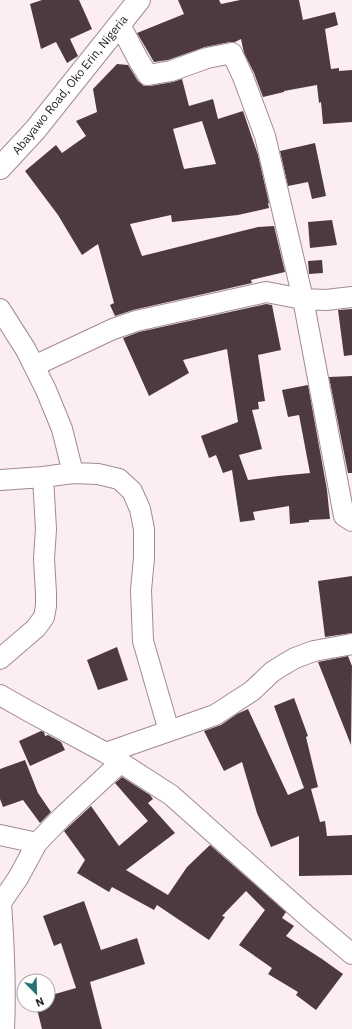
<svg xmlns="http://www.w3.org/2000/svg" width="352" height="1029" font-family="'IBM Plex Sans',sans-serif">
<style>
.building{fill:#4c3a3e;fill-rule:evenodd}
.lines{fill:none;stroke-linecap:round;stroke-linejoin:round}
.street-casing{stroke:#a18b90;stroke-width:22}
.secondary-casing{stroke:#a18b90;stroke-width:24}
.street{stroke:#fff;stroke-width:20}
.secondary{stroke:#fff;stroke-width:22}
.labels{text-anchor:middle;stroke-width:4;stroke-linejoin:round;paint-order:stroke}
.street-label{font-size:12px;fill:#251d1f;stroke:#fff}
</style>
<rect width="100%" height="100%" fill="#fcedf1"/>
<!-- building -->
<path class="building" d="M42 0H79L92 29 70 39 78 56 67 63 56 42 41 49 30 4Z
M178 0H219L221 4 240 0H299L303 20 335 12 338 25 325 29 331 69 339 68V71L352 70V122L323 124 321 102 319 103 317 85 284 91V92L263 97 254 73 244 53 241 39 235 42H230L205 47 168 60 154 62 137 33 184 14Z
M117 64 128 65 138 81 144 86H150L173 82 182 79 189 106 213 99 218 119 243 111 258 155 269 203H268L269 208 238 215 172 222 171 215 130 224 142 256 258 227 274 226 285 272 251 280 252 283 133 310 115 316 110 305 114 303 98 244 82 255 58 215 25 171 56 145 62 153 86 136 76 121 97 112 93 89ZM202 121 216 164 184 169 173 129Z
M315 143 326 196 312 199 308 182 288 186 280 151Z
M332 220 337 245 310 248 308 222Z
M322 260 323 273 309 274 308 261Z
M266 304 272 305 281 350 258 355 265 401 258 402 259 409 252 410 262 449 239 455 248 480 278 476 310 473 299 415 288 417 282 390 308 385 327 490 330 519 309 520V522L290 524 289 506 253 512 255 520 240 522 232 470 223 473 216 455 209 458 201 436 238 422 227 349 183 360 189 373 149 396 123 338 139 332Z
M352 309V355L344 356 338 310Z
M352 376V473H348L329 377Z
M352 576V633L325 637 318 581Z
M117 647 128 680 98 690 87 660Z
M348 656 352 666 351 745 318 662Z
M294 698 308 736 306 737 318 787 311 789 320 822 325 821 327 836 352 835V875L299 876V836L271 847 257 813 242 762 224 771 204 731 221 725 237 714 248 709 288 795 304 788 274 706Z
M41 731 44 732 45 736 48 735 61 742 65 750 30 766 19 741Z
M25 760 38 793 51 812 40 823 23 800 3 807 0 799V769Z
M122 777 150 795 153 799 148 803 175 833 126 870 168 895 187 867 210 845 286 912 282 918 294 926 286 936 322 959 343 974 316 1010 296 995 298 992 268 974 272 968 239 945 265 910 246 891 222 916 225 917 209 940 157 905 154 910 112 887 109 892 77 873 85 860 64 831 91 806 119 846 148 821 115 783Z
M84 901 101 950 137 938 145 964 90 982 102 1029H42L36 1005H48V996L76 988 61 943 54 946 43 916Z"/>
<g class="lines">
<defs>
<path id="street" d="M120 25 139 61 148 75 171 71 207 58 232 53 243 77 265 136 303 299 344 516 352 521
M0 309 26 350 46 390 62 429 73 473
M34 366 113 329 136 321 266 292 303 299 326 300 352 297
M0 480 43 477 73 473 98 474 119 479 132 491 140 509 144 529V558L141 590 143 641 169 731
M0 659 36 628 44 617 46 606V593L44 559 46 529 43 477
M0 695 30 712 106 753 171 795 308 917 352 954
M106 753 215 715 252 691 272 672 283 665 295 658 314 651 352 644
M0 835 37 843
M1 903C4 945 6 987 4 1029
M0 904 18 878 37 843 61 818 121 762"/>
<path id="secondary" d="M0 168 36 129 139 0"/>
</defs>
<!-- street casing -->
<use href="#street" class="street-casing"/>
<!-- secondary casing -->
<use href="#secondary" class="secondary-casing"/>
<!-- street -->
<use href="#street" class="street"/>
<!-- secondary -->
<use href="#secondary" class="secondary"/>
</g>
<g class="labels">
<!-- street labels -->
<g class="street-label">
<text transform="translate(70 85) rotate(-51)" y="4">Abayawo Road, Oko Erin, Nigeria</text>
</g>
</g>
<!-- north arrow -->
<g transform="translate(36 993) rotate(157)"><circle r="19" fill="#ffffff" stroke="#a8a5a5"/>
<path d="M0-3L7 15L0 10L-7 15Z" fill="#287278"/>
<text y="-6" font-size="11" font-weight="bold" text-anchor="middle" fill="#251d1f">N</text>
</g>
</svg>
